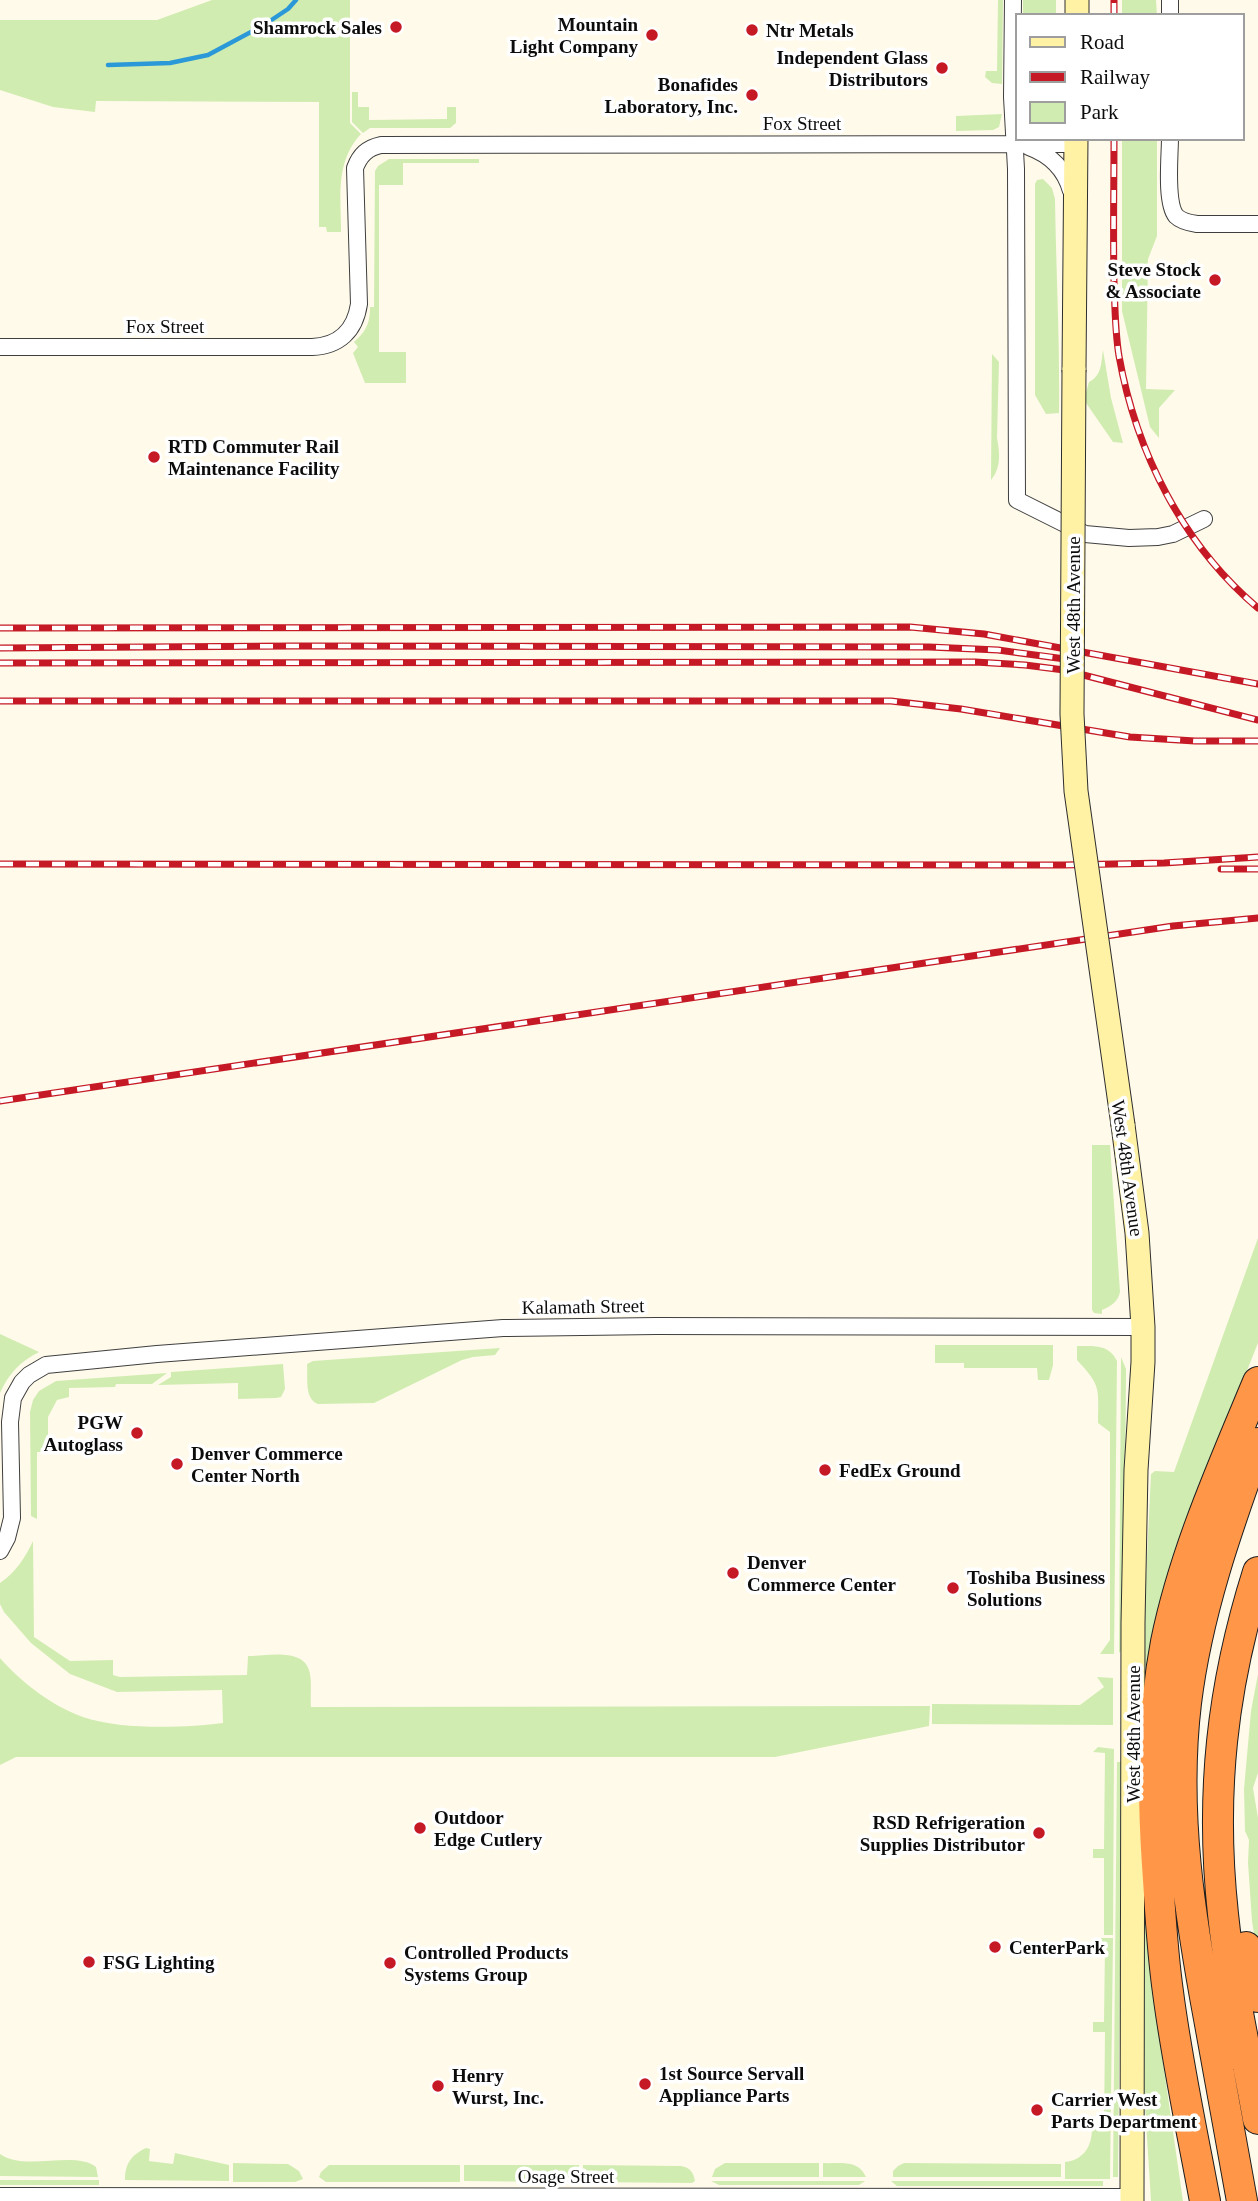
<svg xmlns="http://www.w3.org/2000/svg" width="1258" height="2201" font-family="Georgia,serif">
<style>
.green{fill:#d1ecb1}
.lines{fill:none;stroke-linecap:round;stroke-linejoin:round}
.stream{stroke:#2b98d8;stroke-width:4.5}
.street-casing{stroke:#3f3f3f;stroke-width:18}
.secondary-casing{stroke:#2e2e2e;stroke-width:25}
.highway-casing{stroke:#1d1d1d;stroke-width:32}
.street{stroke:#fff;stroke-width:16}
.secondary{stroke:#fff2a5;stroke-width:23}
.highway{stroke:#ff9648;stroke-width:30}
.rail-casing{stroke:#c61926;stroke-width:7}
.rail{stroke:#fff;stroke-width:4.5;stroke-dasharray:13;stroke-linecap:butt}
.secondary-bridge-casing{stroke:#2e2e2e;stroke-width:25;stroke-linecap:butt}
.secondary-bridge{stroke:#fff2a5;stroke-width:23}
.poi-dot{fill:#c61926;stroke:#fff;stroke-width:2.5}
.labels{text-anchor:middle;stroke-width:7;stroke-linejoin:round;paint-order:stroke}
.poi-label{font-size:19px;font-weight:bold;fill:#0c0c0c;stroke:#fff;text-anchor:start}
.street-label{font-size:19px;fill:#0c0c0c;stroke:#fff}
</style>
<rect width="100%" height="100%" fill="#fffaea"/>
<!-- green -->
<path class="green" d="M212 0H350V123L361 134C335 162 341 196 341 232H327L326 227H319V102L96 101 95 112 53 107 0 90V20H157Z
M998 0H1003L1002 84 992 83 985 77 986 71H997Z
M1023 0H1056V16H1023Z
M1122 0H1156L1157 16H1122Z
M352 92H358V107H369V120L447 119V107H456V123L450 128H370L363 133 352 122Z
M1002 114 999 127 993 130 956 131V116Z
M1122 138H1157V236L1148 259 1146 389 1175 390 1159 408V438L1150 427 1122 311Z
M389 159H479V163H403V185H379V352H406V383H365L353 353 358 347 354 342C366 331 370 324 370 307H374L375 171 378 166Z
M1043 179 1052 188 1055 199C1056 270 1060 342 1059 413L1046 414 1035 395V184L1037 180Z
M1103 350 1111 398 1123 443 1113 442 1084 400 1089 382C1102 375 1101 364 1103 350Z
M992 354 999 362 997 438C1000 453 1001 468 991 480Z
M1092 1145H1110L1120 1292C1118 1302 1111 1306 1102 1310V1314L1094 1313 1092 1310Z
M1258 1238V1343L1224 1428 1149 1669 1142 1662 1151 1474 1155 1471 1174 1472Z
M0 1334 39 1352C20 1362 9 1373 0 1393Z
M935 1345H1053V1365L1049 1380H1038L1037 1368H964V1363H935Z
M1077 1346C1094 1346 1109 1344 1117 1361L1114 1654H1100L1110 1640V1432L1098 1423C1098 1388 1102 1387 1077 1360Z
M500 1348 495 1355 473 1357 462 1360 374 1403 318 1404C304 1399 308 1378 307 1364L313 1361Z
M1121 1357 1126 1369 1124 1647 1119 1653Z
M283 1364 285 1389 281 1397 276 1398 238 1399V1383L158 1385 171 1377V1372Z
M167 1373 152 1384H116L115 1387 69 1388V1397L57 1400 48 1417V1452H37V1519L31 1516 30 1412 33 1400 39 1391 56 1381Z
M33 1541 34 1637 70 1661 113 1660V1675L120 1677 247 1675 248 1656C268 1656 306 1647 310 1674 312 1685 310 1696 311 1707L930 1706 929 1726 775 1757H16L0 1765V1658C22 1683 52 1706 83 1717 120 1730 185 1728 223 1723L222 1690 117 1692 70 1674 31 1643 4 1612 0 1604V1583C16 1572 25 1558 33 1541Z
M1258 1674V1773L1253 1788 1258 1818V1958L1252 1921 1248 1863 1249 1840 1245 1831 1244 1789 1251 1711Z
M1097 1677 1113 1678V1725L932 1724V1704L1080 1705 1104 1687Z
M1098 1747 1114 1749 1113 1935H1104V1858H1093V1849H1104L1105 1753 1093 1752Z
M1117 1762H1122L1118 2177H1113Z
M1141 1911H1148L1156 2014 1183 2201H1151L1143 2074Z
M1093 1938H1113L1110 2179H1065V2162C1084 2160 1092 2146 1092 2128L1104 2126 1105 2032H1093V2022H1104L1105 1946 1093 1945Z
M146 2148 150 2149 149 2161 173 2164 175 2153 229 2165V2181L125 2180C125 2164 131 2155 146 2148Z
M0 2154C25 2172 74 2150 96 2167L98 2177 0 2176Z
M233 2163 288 2164 299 2171 303 2179 295 2182H233Z
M725 2163H819V2177H712L715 2169Z
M823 2163C840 2164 858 2159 866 2177H823Z
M904 2163 1061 2164V2177H893V2171L898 2166Z
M329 2165H460V2182H326L319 2177 321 2172Z
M464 2165H579V2182L464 2181Z
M583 2165 681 2166C690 2168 693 2171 695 2181L692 2183 583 2182Z
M0 2180H99V2185H0Z
M711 2181H865L859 2185H719Z
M891 2181H1103V2186H897Z"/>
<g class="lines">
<!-- stream -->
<path class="stream" d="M108 65 170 63 208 55 264 25 288 9 296 0"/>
<defs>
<path id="street" d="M1013 0 1012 97 1016 169 1017 500 1085 534 1129 538 1158 537 1173 534 1204 519
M1170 0V16
M1170 138C1170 156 1165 202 1176 216 1181 221 1190 223 1197 224H1258
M1029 147C1051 155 1065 169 1071 191
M0 347H312C339 346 355 331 359 304L355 168C360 155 367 148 381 145L1076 144
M0 1551 7 1538 12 1518 10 1422 13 1398 22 1382 29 1375 46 1365 157 1354 503 1328 656 1326 1143 1327
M0 2196 1132 2197"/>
<path id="secondary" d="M1077 16V0
M1074 370 1076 138
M1123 1125 1137 1233 1143 1327V1362L1136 1470 1133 1623 1132 2201"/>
<path id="highway" d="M1258 1572C1222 1686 1210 1794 1223 1914 1230 1982 1246 2051 1258 2119
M1246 1947 1258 1997
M1205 2201C1192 2131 1177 2062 1168 1992 1162 1950 1160 1907 1157 1865 1152 1790 1152 1716 1166 1642 1184 1553 1223 1466 1258 1382
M1242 2201C1231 2142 1221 2083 1210 2024 1190 1917 1173 1812 1186 1703 1197 1613 1227 1528 1258 1443"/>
</defs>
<!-- street casing -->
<use href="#street" class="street-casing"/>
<!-- secondary casing -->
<use href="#secondary" class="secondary-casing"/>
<!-- highway casing -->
<use href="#highway" class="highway-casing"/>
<!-- street -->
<use href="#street" class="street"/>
<!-- secondary -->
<use href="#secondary" class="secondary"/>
<!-- highway -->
<use href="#highway" class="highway"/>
<defs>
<path id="rail" d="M1114 16V0
M1114 138C1114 186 1113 234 1114 282 1115 307 1115 332 1119 356 1136 452 1183 545 1258 608
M0 628 910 627 984 634 1258 684
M0 648 294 646 929 647 998 650 1065 659
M0 663 975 662 1025 665 1064 670 1258 720
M0 701H891L961 709 1130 737 1195 741H1258
M0 864 1063 865 1164 863 1258 857
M1221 869H1258
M0 1101 1173 926 1258 918"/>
</defs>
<!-- rail casing -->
<use href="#rail" class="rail-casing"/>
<!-- rail -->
<use href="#rail" class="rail"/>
<defs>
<path id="secondary-bridge" d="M1074 370 1072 714 1076 791 1123 1125"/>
</defs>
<!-- secondary-bridge casing -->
<use href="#secondary-bridge" class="secondary-bridge-casing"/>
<!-- secondary-bridge -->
<use href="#secondary-bridge" class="secondary-bridge"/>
</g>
<!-- markers -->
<g class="poi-dot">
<circle cx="396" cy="27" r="7"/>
<circle cx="752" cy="30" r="7"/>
<circle cx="652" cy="35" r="7"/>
<circle cx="942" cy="68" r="7"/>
<circle cx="752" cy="95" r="7"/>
<circle cx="1215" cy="280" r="7"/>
<circle cx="154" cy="457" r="7"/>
<circle cx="137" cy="1433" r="7"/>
<circle cx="177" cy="1464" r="7"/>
<circle cx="825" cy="1470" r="7"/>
<circle cx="733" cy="1573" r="7"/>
<circle cx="953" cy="1588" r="7"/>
<circle cx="420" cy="1828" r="7"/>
<circle cx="1039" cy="1833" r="7"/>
<circle cx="995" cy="1947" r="7"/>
<circle cx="89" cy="1962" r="7"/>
<circle cx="390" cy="1963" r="7"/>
<circle cx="645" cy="2084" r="7"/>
<circle cx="438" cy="2086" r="7"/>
<circle cx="1037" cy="2110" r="7"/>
</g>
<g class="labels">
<!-- poi labels -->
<g class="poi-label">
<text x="638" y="31" text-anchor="end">Mountain<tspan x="638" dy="22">Light Company</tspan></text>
<text x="382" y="34" text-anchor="end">Shamrock Sales</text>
<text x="766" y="37">Ntr Metals</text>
<text x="928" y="64" text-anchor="end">Independent Glass<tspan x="928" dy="22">Distributors</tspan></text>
<text x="738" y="91" text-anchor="end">Bonafides<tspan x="738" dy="22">Laboratory, Inc.</tspan></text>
<text x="1201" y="276" text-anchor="end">Steve Stock<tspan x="1201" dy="22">&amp; Associate</tspan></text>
<text x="168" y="453">RTD Commuter Rail<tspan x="168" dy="22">Maintenance Facility</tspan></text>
<text x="123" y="1429" text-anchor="end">PGW<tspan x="123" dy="22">Autoglass</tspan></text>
<text x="191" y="1460">Denver Commerce<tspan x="191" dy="22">Center North</tspan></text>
<text x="839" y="1477">FedEx Ground</text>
<text x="747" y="1569">Denver<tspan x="747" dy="22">Commerce Center</tspan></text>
<text x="967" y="1584">Toshiba Business<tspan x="967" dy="22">Solutions</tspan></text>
<text x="434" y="1824">Outdoor<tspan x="434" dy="22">Edge Cutlery</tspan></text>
<text x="1025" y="1829" text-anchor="end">RSD Refrigeration<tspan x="1025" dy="22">Supplies Distributor</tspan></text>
<text x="1009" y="1954">CenterPark</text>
<text x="404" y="1959">Controlled Products<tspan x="404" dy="22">Systems Group</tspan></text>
<text x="103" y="1969">FSG Lighting</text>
<text x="659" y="2080">1st Source Servall<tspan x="659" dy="22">Appliance Parts</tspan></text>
<text x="452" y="2082">Henry<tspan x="452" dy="22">Wurst, Inc.</tspan></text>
<text x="1051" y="2106">Carrier West<tspan x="1051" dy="22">Parts Department</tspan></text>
</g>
<!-- street labels -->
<g class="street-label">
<text x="802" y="130">Fox Street</text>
<text x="165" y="333">Fox Street</text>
<text transform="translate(1073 605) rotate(-90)" y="7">West 48th Avenue</text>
<text transform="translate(1128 1168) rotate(82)" y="7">West 48th Avenue</text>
<text transform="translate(583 1306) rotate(-1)" y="7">Kalamath Street</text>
<text transform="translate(1133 1734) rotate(-90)" y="7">West 48th Avenue</text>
<text x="566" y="2183">Osage Street</text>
</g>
</g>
<!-- legend -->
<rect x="1016" y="14" width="228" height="126" fill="#ffffff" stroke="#9e9e9e" stroke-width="2"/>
<rect x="1030" y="37" width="35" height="10" fill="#fff2a5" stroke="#9e9e9e" stroke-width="2"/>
<text x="1080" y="49" font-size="21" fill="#0c0c0c">Road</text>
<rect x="1030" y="72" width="35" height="10" fill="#c61926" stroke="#9e9e9e" stroke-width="2"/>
<text x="1080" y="84" font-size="21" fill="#0c0c0c">Railway</text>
<rect x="1030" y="102" width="35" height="21" fill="#d1ecb1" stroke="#9e9e9e" stroke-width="2"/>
<text x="1080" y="119" font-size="21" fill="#0c0c0c">Park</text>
</svg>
